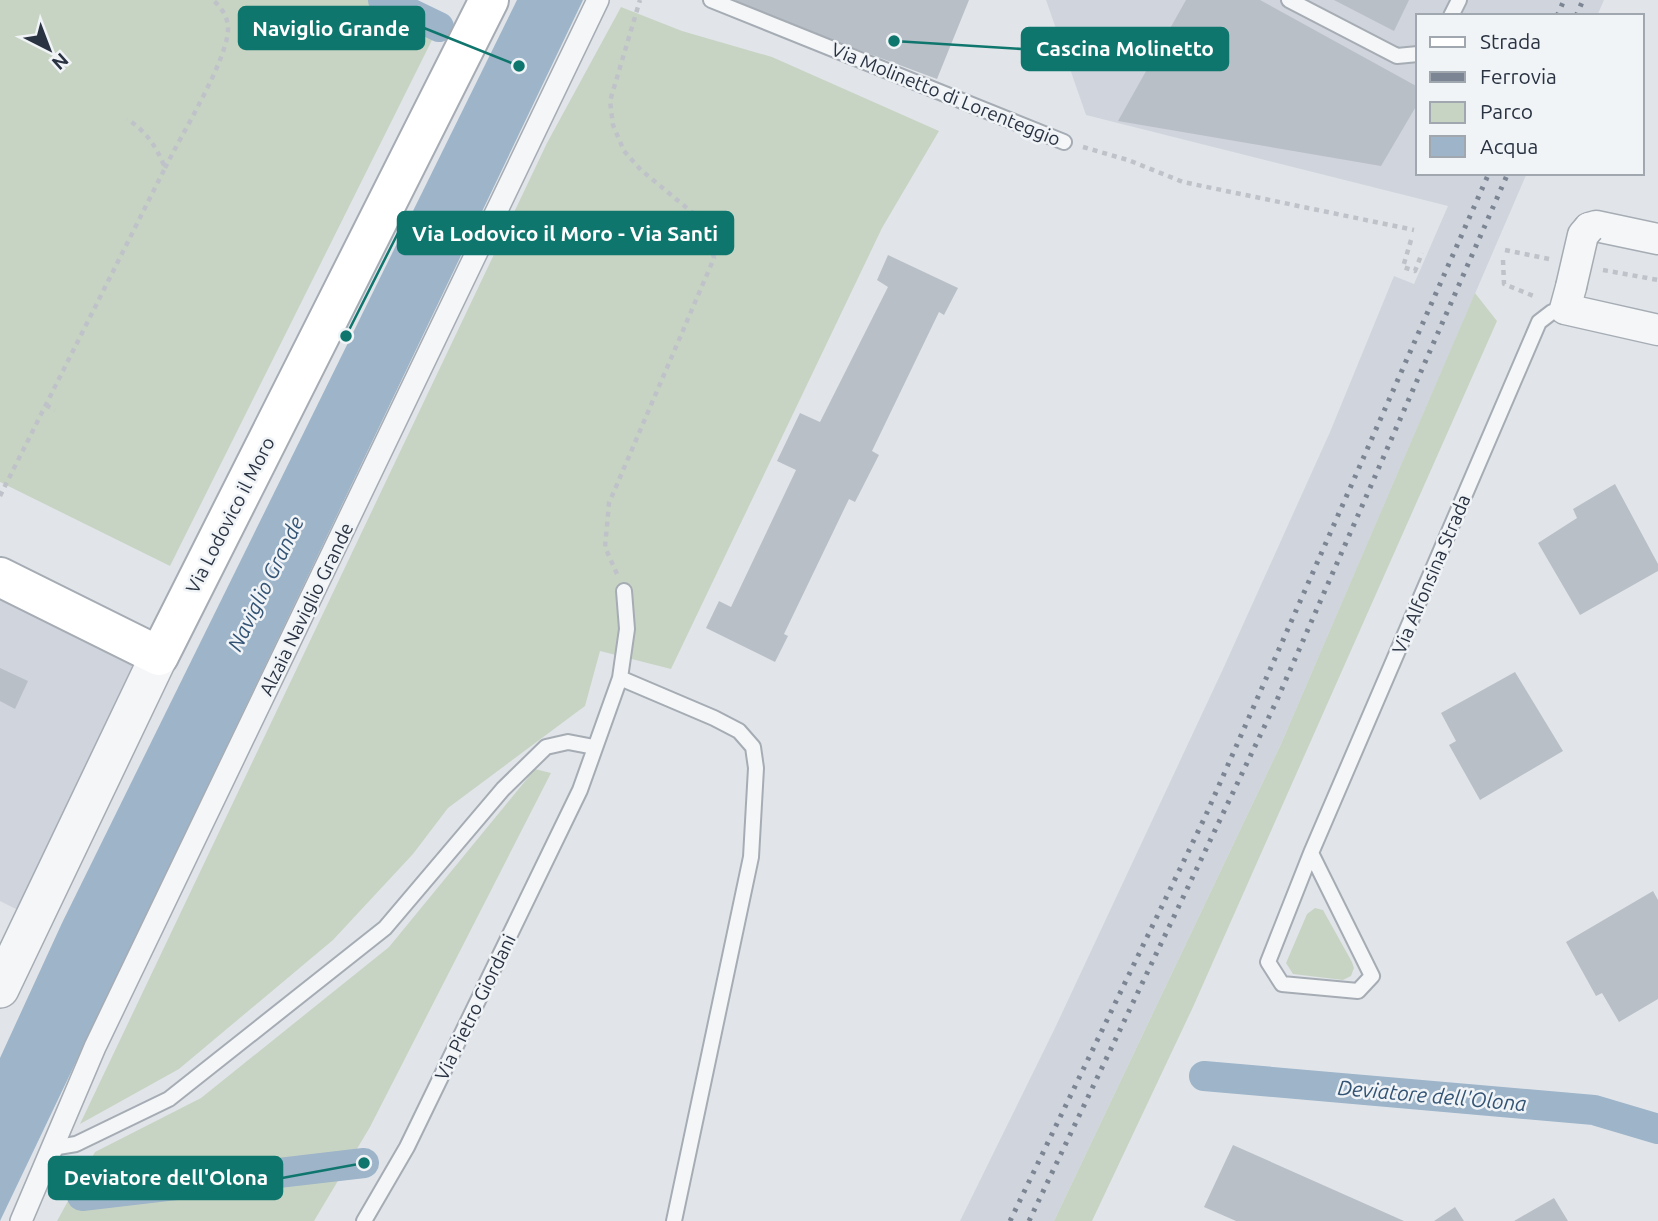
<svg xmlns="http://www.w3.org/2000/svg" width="1658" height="1221" font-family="Ubuntu,sans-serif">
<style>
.built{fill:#d0d4dc}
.green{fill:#c8d4c3}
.water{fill:#9db4c9}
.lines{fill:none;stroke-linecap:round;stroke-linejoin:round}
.canal{stroke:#9db4c9;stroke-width:30}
.building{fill:#b9bfc7}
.service-casing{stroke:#a6acb4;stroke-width:18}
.pedestrian-casing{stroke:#a6acb4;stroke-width:24}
.minor-casing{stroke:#a6acb4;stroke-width:33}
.tertiary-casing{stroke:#a6acb4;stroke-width:40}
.secondary-casing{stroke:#a6acb4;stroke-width:42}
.path{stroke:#bfc3c9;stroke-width:4.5;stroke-dasharray:5 5;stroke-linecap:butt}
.service{stroke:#f4f6f8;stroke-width:14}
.pedestrian{stroke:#f4f6f8;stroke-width:21}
.minor{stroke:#f4f6f8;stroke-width:30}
.tertiary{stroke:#f4f6f8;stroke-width:37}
.secondary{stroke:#fff;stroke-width:38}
.rail{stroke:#7b8593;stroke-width:5;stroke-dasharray:3.5 7;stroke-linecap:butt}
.minor-bridge-casing{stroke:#a6acb4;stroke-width:33;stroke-linecap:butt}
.minor-bridge{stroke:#f4f6f8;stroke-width:30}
.labels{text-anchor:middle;stroke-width:5;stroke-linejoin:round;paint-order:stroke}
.street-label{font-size:19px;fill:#2a3342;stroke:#f1f4f7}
.water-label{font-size:21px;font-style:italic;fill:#345475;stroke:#f1f4f7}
.leader{fill:none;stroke:#0f766e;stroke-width:2.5}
.callout-dot{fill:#0f766e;stroke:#f1f4f7;stroke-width:2.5}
.callout{fill:#0f766e;stroke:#0f766e;stroke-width:2.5}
.callout-label{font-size:21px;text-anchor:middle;font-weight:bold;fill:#fff}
</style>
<rect width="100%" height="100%" fill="#e1e5ea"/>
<!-- built -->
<path class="built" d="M1046 0H1604L1597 16H1418V173H1527L1281 744 1054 1221H960L1055 1028 1223 669 1330 432 1394 276 1414 284 1448 206 1086 115Z
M0 583 149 656 26 914 0 901Z"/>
<!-- green -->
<path class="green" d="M0 0H368L437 30 170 566 0 482Z
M621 7 682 31 772 57 939 131 882 228 671 669 600 651 585 706 448 808 413 854 333 940 179 1069 80 1124 547 143Z
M1475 293 1497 321 1193 1007 1092 1221H1054L1281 744Z
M535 769 551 773 370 1127 314 1221H57L95 1152 201 1098 389 947Z
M1315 908 1323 910 1352 962 1354 968 1351 976 1343 980 1293 974 1286 963 1307 914Z"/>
<!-- water -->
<path class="water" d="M517 0H583L0 1221V1058L62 923Z"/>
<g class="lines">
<!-- canal -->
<path class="canal" d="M383 0 439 27
M1204 1076 1594 1110 1658 1129
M82 1196 364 1163"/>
</g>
<!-- building -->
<path class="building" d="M736 0H969L937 79 735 4Z
M1186 0H1260L1418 87V103L1381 166 1118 121Z
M1334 0H1409L1394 31Z
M888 255 958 288 944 315 939 312 872 451 879 455 855 502 849 499 784 634 788 636 775 662 706 628 719 601 731 607 796 470 777 461 800 413 820 422 888 287 877 280Z
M1615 484 1658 564V571L1580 615 1538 543 1577 518 1573 509Z
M0 668 28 681 15 709 0 701Z
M1515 672 1563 751 1480 800 1449 745 1456 741 1441 713Z
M1653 891 1658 900V999L1619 1022 1602 993 1596 996 1566 942Z
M1233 1145 1404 1221H1236L1204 1207Z
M1554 1198 1568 1221H1514Z
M1455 1207 1464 1221H1434Z"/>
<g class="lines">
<defs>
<path id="service" d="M711 0 1064 142
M1289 0 1397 56 1418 54
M1451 16 1459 0
M620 678 714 718 739 731 753 747 756 768 751 857 674 1221
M1311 853 1372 976 1358 991 1282 984 1268 962 1311 853 1539 322 1552 312 1565 309
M52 1148 76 1144 169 1099 385 928 503 789 546 747 568 742 594 747
M364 1221 407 1147 580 790 620 678 627 629 624 591"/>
<path id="pedestrian" d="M21 1221 95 1047 598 0"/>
<path id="minor" d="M1589 228 1596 226 1658 239
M1571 287 1565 309 1658 330"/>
<path id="tertiary" d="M0 989 159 656"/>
<path id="secondary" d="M0 577 159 656 489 0"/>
</defs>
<!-- service casing -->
<use href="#service" class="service-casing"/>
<!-- pedestrian casing -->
<use href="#pedestrian" class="pedestrian-casing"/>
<!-- minor casing -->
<use href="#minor" class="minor-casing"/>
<!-- tertiary casing -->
<use href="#tertiary" class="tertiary-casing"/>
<!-- secondary casing -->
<use href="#secondary" class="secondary-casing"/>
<!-- path -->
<path class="path" d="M1083 147 1128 160 1183 182 1414 230
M165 168C180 137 229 58 228 28 228 17 221 7 213 0
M1411 240 1403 267 1415 271 1422 253
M1505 250 1549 259
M1503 260 1504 284 1536 297
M1603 270 1658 280
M46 405 55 410
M0 496 165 168C156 146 147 132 127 119
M617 574 605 547 609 503 714 258 705 223 641 170 624 151 613 125 610 101 640 0"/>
<!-- service -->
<use href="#service" class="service"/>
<!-- pedestrian -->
<use href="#pedestrian" class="pedestrian"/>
<!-- minor -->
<use href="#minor" class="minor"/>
<!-- tertiary -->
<use href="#tertiary" class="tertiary"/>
<!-- secondary -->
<use href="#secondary" class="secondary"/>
<!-- rail -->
<path class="rail" d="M1557 16 1564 0
M1576 16 1583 0
M1010 1221 1205 817 1489 173
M1029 1221 1277 700 1508 173"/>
<defs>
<path id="minor-bridge" d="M1571 287 1583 235 1589 228"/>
</defs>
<!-- minor-bridge casing -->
<use href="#minor-bridge" class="minor-bridge-casing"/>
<!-- minor-bridge -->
<use href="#minor-bridge" class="minor-bridge"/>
</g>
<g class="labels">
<!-- street labels -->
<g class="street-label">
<text transform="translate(946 94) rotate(22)" y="7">Via Molinetto di Lorenteggio</text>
<text transform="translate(230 515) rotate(-63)" y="7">Via Lodovico il Moro</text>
<text transform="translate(1431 574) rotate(-67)" y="7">Via Alfonsina Strada</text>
<text transform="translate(306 609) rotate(-64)" y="7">Alzaia Naviglio Grande</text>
<text transform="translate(475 1007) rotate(-64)" y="7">Via Pietro Giordani</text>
</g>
<!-- water labels -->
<g class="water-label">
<text transform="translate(266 584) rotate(-64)" y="7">Naviglio Grande</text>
<text transform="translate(1432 1096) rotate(5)" y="7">Deviatore dell'Olona</text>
</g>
</g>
<!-- callouts -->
<path class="leader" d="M519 66L424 28M894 41L1022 49M346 336L398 233M364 1163L282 1178"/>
<g class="callout-dot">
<circle cx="519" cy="66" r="7"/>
<circle cx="894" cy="41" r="7"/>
<circle cx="346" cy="336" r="7"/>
<circle cx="364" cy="1163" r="7"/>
</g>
<g class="callout">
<rect x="239" y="7" width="185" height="42" rx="7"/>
<rect x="1022" y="28" width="206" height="42" rx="7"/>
<rect x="398" y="212" width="335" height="42" rx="7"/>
<rect x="49" y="1157" width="233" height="42" rx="7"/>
</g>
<g class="callout-label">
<text x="331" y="36">Naviglio Grande</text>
<text x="1125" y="56">Cascina Molinetto</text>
<text x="565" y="241">Via Lodovico il Moro - Via Santi</text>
<text x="166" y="1185">Deviatore dell'Olona</text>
</g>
<!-- legend -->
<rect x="1416" y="14" width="228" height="161" fill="#f1f4f7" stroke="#a1a7af" stroke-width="2"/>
<rect x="1430" y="37" width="35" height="10" fill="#ffffff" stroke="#a1a7af" stroke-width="2"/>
<text x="1480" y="49" font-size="21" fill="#2a3342">Strada</text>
<rect x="1430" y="72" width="35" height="10" fill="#7b8593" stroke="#a1a7af" stroke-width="2"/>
<text x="1480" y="84" font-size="21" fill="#2a3342">Ferrovia</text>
<rect x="1430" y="102" width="35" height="21" fill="#c8d4c3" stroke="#a1a7af" stroke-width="2"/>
<text x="1480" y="119" font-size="21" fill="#2a3342">Parco</text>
<rect x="1430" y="136" width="35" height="21" fill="#9db4c9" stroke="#a1a7af" stroke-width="2"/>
<text x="1480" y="154" font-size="21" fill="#2a3342">Acqua</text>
<!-- north arrow -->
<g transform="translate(49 49) rotate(138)" stroke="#f1f4f7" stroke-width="5" paint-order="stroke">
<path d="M0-5L12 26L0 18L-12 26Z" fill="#2a3342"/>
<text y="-10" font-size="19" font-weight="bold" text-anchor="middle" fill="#2a3342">N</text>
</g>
</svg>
